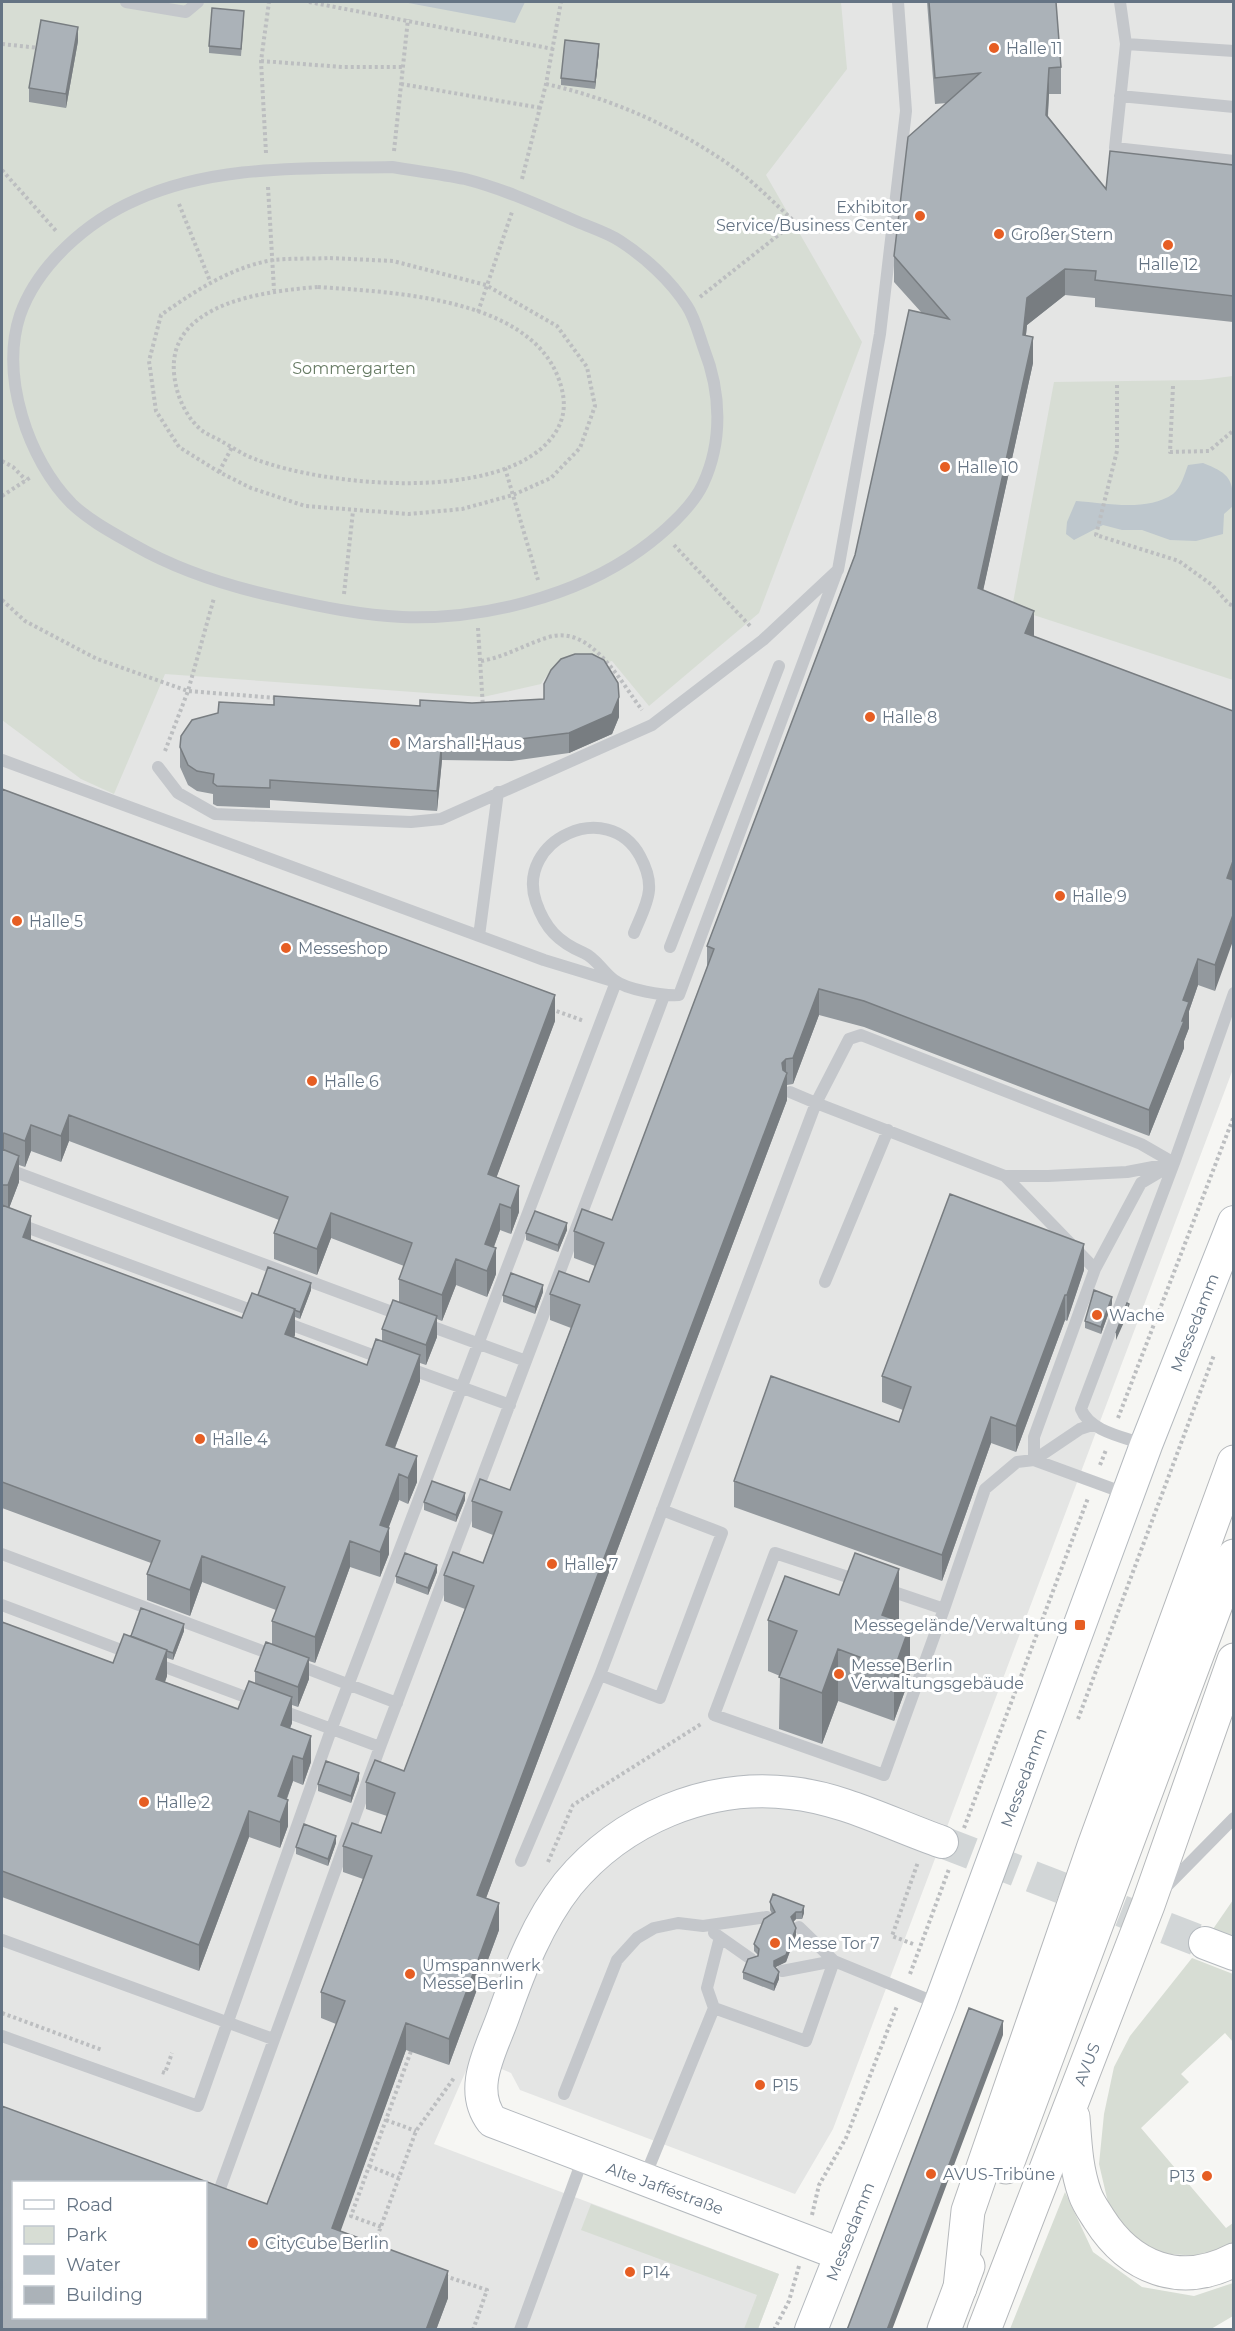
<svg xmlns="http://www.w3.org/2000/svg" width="1235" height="2331" font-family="Montserrat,sans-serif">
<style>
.built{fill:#e4e5e4;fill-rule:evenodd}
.green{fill:#d7ddd4}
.water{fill:#bec7cd}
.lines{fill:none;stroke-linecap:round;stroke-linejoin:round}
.secondary-tunnel{stroke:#d2d6d7;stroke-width:32;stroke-dasharray:32 16;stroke-linecap:butt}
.secondary-casing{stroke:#b4b9be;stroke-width:34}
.motorway-casing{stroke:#b5b8bb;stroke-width:35}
.path{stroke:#bcbec0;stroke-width:4;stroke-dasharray:3 3;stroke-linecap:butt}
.service{stroke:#c4c7cb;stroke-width:12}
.secondary{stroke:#fff;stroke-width:32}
.motorway{stroke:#fff;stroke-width:33}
.wall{fill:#93999e;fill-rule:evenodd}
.shaded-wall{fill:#787d81}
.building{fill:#abb2b8;stroke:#787d81;stroke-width:1.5;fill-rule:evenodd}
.poi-dot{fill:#e65e23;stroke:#fff;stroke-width:2}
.labels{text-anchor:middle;stroke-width:6;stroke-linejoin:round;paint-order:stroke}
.poi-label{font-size:16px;fill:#657484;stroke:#fff;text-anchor:start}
.park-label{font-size:16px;fill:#677b64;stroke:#fff}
.street-label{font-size:16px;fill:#657484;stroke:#fff}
</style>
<rect width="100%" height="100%" fill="#f6f6f3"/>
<!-- built -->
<path class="built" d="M2 2H1233V1069L833 2129 795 2194 520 2090 511 2073 472 2057 434 2144 779 2274 758 2329 2 2330ZM14 2182H206V2318H14Z"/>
<!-- green -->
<path class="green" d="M2 2H841L847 69 766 175 862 342 759 613 649 706 612 661C582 670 561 652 541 684L483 697 165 674 114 794 81 779 2 720Z
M1233 376V680L1012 608 1054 382 1201 380Z
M1233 1900V1941L1213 1929Z
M1192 1958 1233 1974V2042L1225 2033 1181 2074 1189 2082 1141 2128 1226 2228 1233 2223V2246L1198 2256 1157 2253 1129 2234 1110 2211 1099 2164 1104 2114 1114 2067 1130 2036Z
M1065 2192 1093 2252 1142 2287 1194 2296 1233 2283V2316L1211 2329H1010Z
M591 2204 779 2274 758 2329H744L757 2295 581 2230Z"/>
<!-- water -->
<path class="water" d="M403 2H525L515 23Z
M1203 463C1228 473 1234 478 1233 506L1224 514 1223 534 1196 541 1170 540 1142 530H1122L1103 525 1074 540 1066 534 1067 522 1076 501C1106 503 1147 512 1173 494 1181 488 1185 473 1188 465Z"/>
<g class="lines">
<!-- secondary-tunnel -->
<path class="secondary-tunnel" d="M942 1842 1205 1943"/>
<defs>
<g id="secondary">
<path d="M1205 1943 1234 1954"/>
<path d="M840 2254 492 2121C467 2088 492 2049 504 2014 520 1969 538 1922 568 1884 622 1819 707 1783 791 1793 842 1798 893 1825 942 1842"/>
<path id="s1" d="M811 2330 940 2004 1146 1445 1234 1222"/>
</g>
<g id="motorway">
<path d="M1073 2117C1075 2144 1076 2169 1085 2194 1088 2203 1094 2211 1099 2219 1130 2268 1180 2288 1234 2260"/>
<path d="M1006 2167 1234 1556"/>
<path d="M960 2288 968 2211 1094 1846 1234 1462"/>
<path d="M944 2330 968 2266"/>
<path id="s2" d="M984 2330 1148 1905 1234 1660"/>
</g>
</defs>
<!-- secondary casing -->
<use href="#secondary" class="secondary-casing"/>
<!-- motorway casing -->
<use href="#motorway" class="motorway-casing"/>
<!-- path -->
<path class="path" d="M309 2 553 49
M2 44 39 48
M261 61 343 67H403
M401 84 541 108
M546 84C614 99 680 129 737 170 757 185 776 205 795 222
M394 151 408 19
M266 153 261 61 269 2
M2 170 57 232
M522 179 546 84 561 2
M268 187 274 290
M179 204 210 281
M330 258 393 261 486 285 557 326 587 367 595 406 580 448 551 478 513 495 462 509 409 514 305 506 251 488 219 472 179 447 156 411 149 361 161 315C195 291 231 267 273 260 292 258 311 259 330 258Z
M318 287C390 292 527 297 558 377 566 398 567 417 553 436 503 504 324 486 255 459 243 455 232 447 221 441 214 437 206 434 200 429 184 414 176 394 174 373 168 302 267 291 318 287Z
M700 297 795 222 876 230
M478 312 512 212
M1117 385V451L1096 535 1179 561 1212 585 1229 604 1234 606
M1173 386 1170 452 1209 451 1234 430
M2 461 13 467 26 480
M505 468 538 580
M219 472 232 447
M2 496 31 477
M674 545 751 627
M344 594 353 511
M2 600 25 621 97 659 188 691 277 698
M478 628 483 708
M481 661C505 657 524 645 546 638 590 622 620 681 642 710
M165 751 188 691 214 598
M551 1009 584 1021
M1118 1418 1234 1116
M1100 1465 1106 1450
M1078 1719 1214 1355
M964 1828 1088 1498
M548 1862 573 1805 701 1724
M913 1944 892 1936 918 1862
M910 1974 949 1869
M2 2013 102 2050
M162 2072 165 2073 172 2053
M386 2120 416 2131
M369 2166 399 2178
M812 2215 819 2185 846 2138 897 2006
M381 2227 351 2216 411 2051
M373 2248 416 2131 454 2078
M445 2276 487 2290 473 2330
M774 2330 789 2301 799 2266"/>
<!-- service -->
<path class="service" d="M126 2 186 12 198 2
M1120 2 1126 44 1115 148 1234 161
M1126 44 1234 51
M1120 96 1234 107
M392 167C416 171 441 174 465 179 504 189 541 206 578 222 592 228 608 233 620 241 645 257 671 281 687 306 695 318 699 335 704 349 721 392 723 441 703 484 692 508 661 535 640 550 575 597 481 620 402 617 361 615 322 607 282 598 230 587 181 572 134 545 113 533 90 521 72 504 28 460 0 376 20 315 38 264 88 221 136 200 216 164 305 169 392 167Z
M2 760 544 960 616 982 331 1730 198 2106 2 2036
M158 767 178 793 215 814 411 822 441 819 652 725 763 640 838 570 880 334 906 111 898 2
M634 933C639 920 648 904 649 890 650 878 646 867 640 856 608 797 515 840 536 902 545 928 558 942 584 953 596 958 603 972 614 980 627 990 664 996 679 995L836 574
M479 936 498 792
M670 947 779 666
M790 1092 816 1103 849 1039 861 1035 1141 1144 1174 1163
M2 1167 403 1316
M1005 1176 1095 1269
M2 1218 259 1313
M825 1282 888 1130
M281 1321 386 1360
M422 1323 526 1361
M405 1367 510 1405
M1146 1445C1125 1437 1090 1432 1081 1409L1174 1163 1234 993
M1034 1460V1437L1095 1269 1141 1183 1168 1167
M1034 1460 1127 1494
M2 1554 276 1656
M860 1581 775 1553 714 1715 884 1775 944 1609
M885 1589 944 1609 985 1489 1017 1462 1034 1460 1080 1429 1092 1425
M2 1605 132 1654
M154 1663 259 1702
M295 1664 397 1703
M600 1675 660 1698 722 1533 662 1510
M278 1709 380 1747
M521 1861 600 1675 816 1103 1005 1176H1048L1127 1172 1174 1163
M1165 1888 1234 1818
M799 1927 834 1961 939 2004
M714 1933 751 1959
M2 1940 273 2039
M782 1971 834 1961
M714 2008 707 1988 720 1937
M564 2094 617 1960 637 1938 654 1928 678 1923 703 1926 767 1917
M644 2179 714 2008 806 2041 834 1961
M206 2189 218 2194 380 1747 664 996
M520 2330 583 2158"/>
<!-- secondary -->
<use href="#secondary" class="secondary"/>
<!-- motorway -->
<use href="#motorway" class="motorway"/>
</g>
<!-- wall -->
<path class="wall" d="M927 2H1056L1061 67V94H1049L1048 116 1106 189 1233 165V322L1095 307V298L1065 295 1027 325 1026 335 1033 363 983 590 1034 637 1233 711 1215 991 1198 985 1189 1011V1028L1184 1041V1048L1149 1136 864 1027 819 1015 793 1084 787 1085V1100L486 1898 499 1930 449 2065 406 2050 340 2231 448 2298 436 2330H2L267 2204 336 2024 321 2018V1992L363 1879 343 1872V1846L381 1833 387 1816 366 1809V1782L404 1771 465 1609 444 1601V1575L483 1563 493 1535 472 1527V1501L510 1490 571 1328 550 1320V1294L589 1282 595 1266 574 1258V1231L612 1220 707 969V946L855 555 921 312 894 282V256L947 103 935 104Z
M244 18 241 56 209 53V46Z
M78 41 66 108 29 102V88Z
M599 51 595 89 561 85V78Z
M274 705 420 706 619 717 612 734 569 753 512 761 442 760 437 811 270 800V808L217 806 213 804V794L197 791 188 785 180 767V747Z
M2 789 555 1021 496 1178 519 1212 511 1234 500 1230 494 1247 496 1274 487 1297 456 1285 442 1321 437 1319V1337L426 1365 420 1363V1381L395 1448 417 1482 408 1504 399 1500 388 1528 389 1554 380 1577 350 1567 315 1663 309 1661V1679L298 1707 292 1705V1723L290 1728 311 1762 303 1785 293 1781 287 1799 288 1826 280 1848 249 1837 199 1971 2 1897V1622L113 1663 131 1636 184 1631 173 1660 167 1658V1676L165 1682 238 1709 255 1683V1671L272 1644V1621L276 1610 202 1582 190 1616 147 1600V1574L151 1563 2 1508ZM69 1141 279 1220 274 1233V1259L317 1275 331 1238 404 1266 399 1279V1302L382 1329V1341L367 1365 294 1337 295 1335V1317L300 1319 311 1290 258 1295 242 1318 31 1240 9 1208 19 1182V1165L25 1167 31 1151 61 1162Z
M567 1230 558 1252 526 1240V1233Z
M1084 1270 1067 1321 1065 1320 1016 1452 991 1443 942 1581 734 1507V1481L899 1422 903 1410 882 1402V1376Z
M543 1292 535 1314 503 1302V1295Z
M1112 1304 1101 1334 1085 1328V1321Z
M465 1500 456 1522 424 1510V1502Z
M437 1572 428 1595 396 1583V1576Z
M768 1620H899L910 1677 894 1721 838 1701 822 1744 779 1729 780 1676 768 1671Z
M359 1780 351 1803 318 1791V1784Z
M336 1843 328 1866 296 1854V1847Z
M770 1902 804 1913 802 1919H796L793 1922 796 1935 786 1962 775 1967 779 1979 774 1991 743 1979V1972L758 1955 754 1951V1944L772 1914 770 1910Z"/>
<!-- shaded-wall -->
<path class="shaded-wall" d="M78 27V41L66 108V94Z
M599 44V51L595 89V82Z
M1049 68V94L1046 141V115Z
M1065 269V295L1027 325 1023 361V335L1027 298Z
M1033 337V363L978 614V588Z
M1034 611V637L1025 633Z
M619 697V717L612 734 569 753V733Z
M442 740V760L437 811V791Z
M1233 861V888L1227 878Z
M1233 915V941L1215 991V965Z
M1198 959V985L1189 1011V1028L1184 1041V1048L1149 1136V1110L1183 1000Z
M819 989V1015L793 1084V1058Z
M555 995V1021L488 1200V1174Z
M786 1059V1078L787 1073V1100L477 1922V1895L782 1063Z
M69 1115V1141L61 1162V1136Z
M31 1125V1151L25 1167V1141Z
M4 1133V1159L2 1160V1134Z
M19 1156V1182L8 1211V1185Z
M519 1186V1212L511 1234V1208Z
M500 1204V1230L485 1270V1244Z
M331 1213V1238L317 1275V1249Z
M31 1216V1242L23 1237Z
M567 1223V1230L558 1252V1245Z
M1084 1244V1270L1067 1321V1295Z
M496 1248V1274L487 1297V1271Z
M456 1259V1285L442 1321V1295Z
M311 1283V1290L300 1319V1312Z
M543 1285V1292L535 1314V1307Z
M1065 1295V1320L1016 1452V1426Z
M1112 1297V1304L1101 1334V1327Z
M1129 1304V1311L1116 1340V1333Z
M295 1309V1335L285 1360V1334Z
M437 1316V1337L426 1365V1345Z
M420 1355V1381L386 1471V1445Z
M991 1417V1443L942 1581V1555Z
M417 1456V1482L408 1504V1478Z
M399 1474V1500L380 1551V1525Z
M465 1493V1500L456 1522V1515Z
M389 1528V1554L380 1577V1552Z
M350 1541V1567L315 1663V1637Z
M202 1556V1582L190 1616V1590Z
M437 1565V1572L428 1595V1588Z
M899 1569V1620L882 1667V1615Z
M184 1624V1631L173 1660V1653Z
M910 1625V1677L894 1721V1670Z
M838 1649V1701L822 1744V1693Z
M167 1650V1676L156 1705V1679Z
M309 1658V1679L298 1707V1687Z
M292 1697V1723L281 1751V1725Z
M311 1736V1762L303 1785V1759Z
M293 1756V1781L278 1822V1796Z
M359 1773V1780L351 1803V1796Z
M288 1800V1826L280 1848V1822Z
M249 1811V1837L199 1971V1945Z
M336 1836V1843L328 1866V1859Z
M499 1903V1930L449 2065V2039Z
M804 1906V1913L802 1919V1912Z
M796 1912V1919L791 1924V1917Z
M796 1928V1935L786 1962 774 1968V1961Z
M779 1972V1979L774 1991V1984Z
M1003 2021V2035L892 2330H887Z
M406 2023V2050L332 2255V2228Z
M448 2271V2298L436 2330H426Z"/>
<!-- building -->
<path class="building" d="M929 2H1056L1061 67 1049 68 1046 115 1106 189 1110 151 1233 165V296L1095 280 1096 271 1065 269 1027 298 1023 335 1033 337 978 588 1034 611 1025 633 1233 711V861L1227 878 1233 880V915L1215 965 1198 959 1183 1000 1189 1002 1182 1021H1184L1149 1110 864 1001 819 989 793 1058 786 1059 782 1063 783 1070 787 1073 477 1895 499 1903 449 2039 406 2023 332 2228 448 2271 426 2330H2V2106L267 2204 345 2001 321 1992 372 1856 343 1846 352 1823 381 1833 395 1793 366 1782 375 1760 404 1771 474 1586 444 1575 453 1552 483 1563 502 1512 472 1501 480 1479 510 1490 580 1305 550 1294 559 1271 589 1282 604 1243 574 1231 582 1209 612 1220 714 949 707 946 855 555 909 310 949 319 894 256 908 137 980 73 935 78ZM14 2182H206V2318H14Z
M212 8 244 11 241 49 209 46Z
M41 20 78 27 66 94 29 88Z
M565 40 599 44 595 82 561 78Z
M575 654H592L604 660 618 683 619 697 612 714 569 733 512 740H442L437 791 270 780V788L217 786 213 783 214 774 197 771 188 765 180 747 181 736 192 720 218 713 219 702 274 705V696L420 706V700L472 703 544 699V684L551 670 561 659Z
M2 789 555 995 488 1174 519 1186 511 1208 500 1204 485 1244 496 1248 487 1271 456 1259 442 1295 399 1279 412 1243 331 1213 317 1249 274 1233 288 1197 69 1115 61 1136 31 1125 25 1141 4 1133 2 1134Z
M2 1149 19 1156 8 1185H2Z
M950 1194 1084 1244 1067 1295H1065L1016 1426 991 1417 942 1555 734 1481 771 1376 899 1422 911 1387 882 1376Z
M2 1205 31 1216 23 1237 242 1318 252 1293 295 1309 285 1334 367 1365 376 1339 420 1355 386 1445 417 1456 408 1478 399 1474 380 1525 389 1528 380 1552 350 1541 315 1637 272 1621 285 1587 202 1556 190 1590 147 1574 160 1541 2 1482Z
M535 1211 567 1223 558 1245 526 1233Z
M268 1267 311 1283 300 1312 294 1310 295 1309 258 1295Z
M511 1273 543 1285 535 1307 503 1295Z
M1094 1290 1112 1297 1101 1327 1085 1321Z
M393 1300 437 1316 426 1345 382 1329Z
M1127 1303 1129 1304 1116 1333Z
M432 1481 465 1493 456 1515 424 1502Z
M405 1553 437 1565 428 1588 396 1576Z
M855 1553 899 1569 882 1615 910 1625 894 1670 838 1649 822 1693 779 1677 797 1631 768 1620 785 1576 839 1595Z
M141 1608 184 1624 173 1653 167 1651V1650L131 1636Z
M2 1622 113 1663 124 1634 167 1650 156 1679 238 1709 249 1681 292 1697 281 1725 311 1736 303 1759 293 1756 278 1796 288 1800 280 1822 249 1811 199 1945 2 1871Z
M266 1642 309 1658 298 1687 255 1671Z
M326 1761 359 1773 351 1796 318 1784Z
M304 1824 336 1836 328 1859 296 1847Z
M773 1894 804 1906 802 1912H796L791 1917 796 1928 786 1955 774 1961V1966L779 1972 774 1984 743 1972 748 1959 758 1956 759 1949 754 1944 764 1919 775 1912 770 1902Z
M969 2008 1003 2021 887 2330H847Z"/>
<!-- markers -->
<g class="poi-dot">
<circle cx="994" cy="48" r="6"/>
<circle cx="920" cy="216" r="6"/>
<circle cx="999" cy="234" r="6"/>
<circle cx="1168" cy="245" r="6"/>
<circle cx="945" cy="467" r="6"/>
<circle cx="870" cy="717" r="6"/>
<circle cx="395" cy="743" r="6"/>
<circle cx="1060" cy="896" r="6"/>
<circle cx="17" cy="921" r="6"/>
<circle cx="286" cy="948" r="6"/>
<circle cx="312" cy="1081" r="6"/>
<circle cx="1097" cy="1315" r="6"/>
<circle cx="200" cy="1439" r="6"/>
<circle cx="552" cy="1564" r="6"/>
<rect x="1074" y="1619" width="12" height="12" rx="3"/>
<circle cx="839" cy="1674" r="6"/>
<circle cx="144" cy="1802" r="6"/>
<circle cx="775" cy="1943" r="6"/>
<circle cx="410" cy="1974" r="6"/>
<circle cx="760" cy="2085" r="6"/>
<circle cx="931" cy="2174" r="6"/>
<circle cx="1207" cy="2176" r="6"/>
<circle cx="253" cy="2243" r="6"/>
<circle cx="630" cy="2272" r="6"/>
</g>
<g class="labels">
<!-- poi labels -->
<g class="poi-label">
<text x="1006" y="54">Halle 11</text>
<text x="908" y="213" text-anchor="end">Exhibitor<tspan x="908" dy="18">Service/Business Center</tspan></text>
<text x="1011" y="240">Großer Stern</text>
<text x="1168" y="270" text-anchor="middle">Halle 12</text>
<text x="957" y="473">Halle 10</text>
<text x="882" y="723">Halle 8</text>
<text x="407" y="749">Marshall-Haus</text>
<text x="1072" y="902">Halle 9</text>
<text x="29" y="927">Halle 5</text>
<text x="298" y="954">Messeshop</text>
<text x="324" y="1087">Halle 6</text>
<text x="1109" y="1321">Wache</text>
<text x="212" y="1445">Halle 4</text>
<text x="564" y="1570">Halle 7</text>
<text x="1068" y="1631" text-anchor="end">Messegelände/Verwaltung</text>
<text x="851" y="1671">Messe Berlin<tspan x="851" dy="18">Verwaltungsgebäude</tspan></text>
<text x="156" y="1808">Halle 2</text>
<text x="787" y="1949">Messe Tor 7</text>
<text x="422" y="1971">Umspannwerk<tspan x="422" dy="18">Messe Berlin</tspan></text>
<text x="772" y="2091">P15</text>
<text x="943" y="2180">AVUS-Tribüne</text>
<text x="1195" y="2182" text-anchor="end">P13</text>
<text x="265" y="2249">CityCube Berlin</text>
<text x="642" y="2278">P14</text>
</g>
<!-- park labels -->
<g class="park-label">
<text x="354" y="374">Sommergarten</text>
</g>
<!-- street labels -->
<g class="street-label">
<text dy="6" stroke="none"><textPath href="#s1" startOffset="1078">Messedamm</textPath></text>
<text dy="6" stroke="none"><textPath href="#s1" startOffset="592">Messedamm</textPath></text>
<text dy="6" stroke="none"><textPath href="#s2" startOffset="285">AVUS</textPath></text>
<text transform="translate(665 2188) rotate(20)" y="6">Alte Jafféstraße</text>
<text dy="6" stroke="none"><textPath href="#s1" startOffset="106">Messedamm</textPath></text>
</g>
</g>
<!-- border -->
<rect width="1235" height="2331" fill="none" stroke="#657484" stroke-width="6"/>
<!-- legend -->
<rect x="12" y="2181" width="195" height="138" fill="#ffffff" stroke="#c1c7ce" stroke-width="1.5"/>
<rect x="24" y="2200" width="30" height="9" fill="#ffffff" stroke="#c1c7ce" stroke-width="1.5"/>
<text x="66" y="2211" font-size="18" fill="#657484">Road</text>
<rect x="24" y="2226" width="30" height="18" fill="#d7ddd4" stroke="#c1c7ce" stroke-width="1.5"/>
<text x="66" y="2241" font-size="18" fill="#657484">Park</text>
<rect x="24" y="2256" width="30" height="18" fill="#bec7cd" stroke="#c1c7ce" stroke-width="1.5"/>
<text x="66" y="2271" font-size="18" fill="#657484">Water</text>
<rect x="24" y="2286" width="30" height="18" fill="#abb2b8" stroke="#c1c7ce" stroke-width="1.5"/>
<text x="66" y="2301" font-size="18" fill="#657484">Building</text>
</svg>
